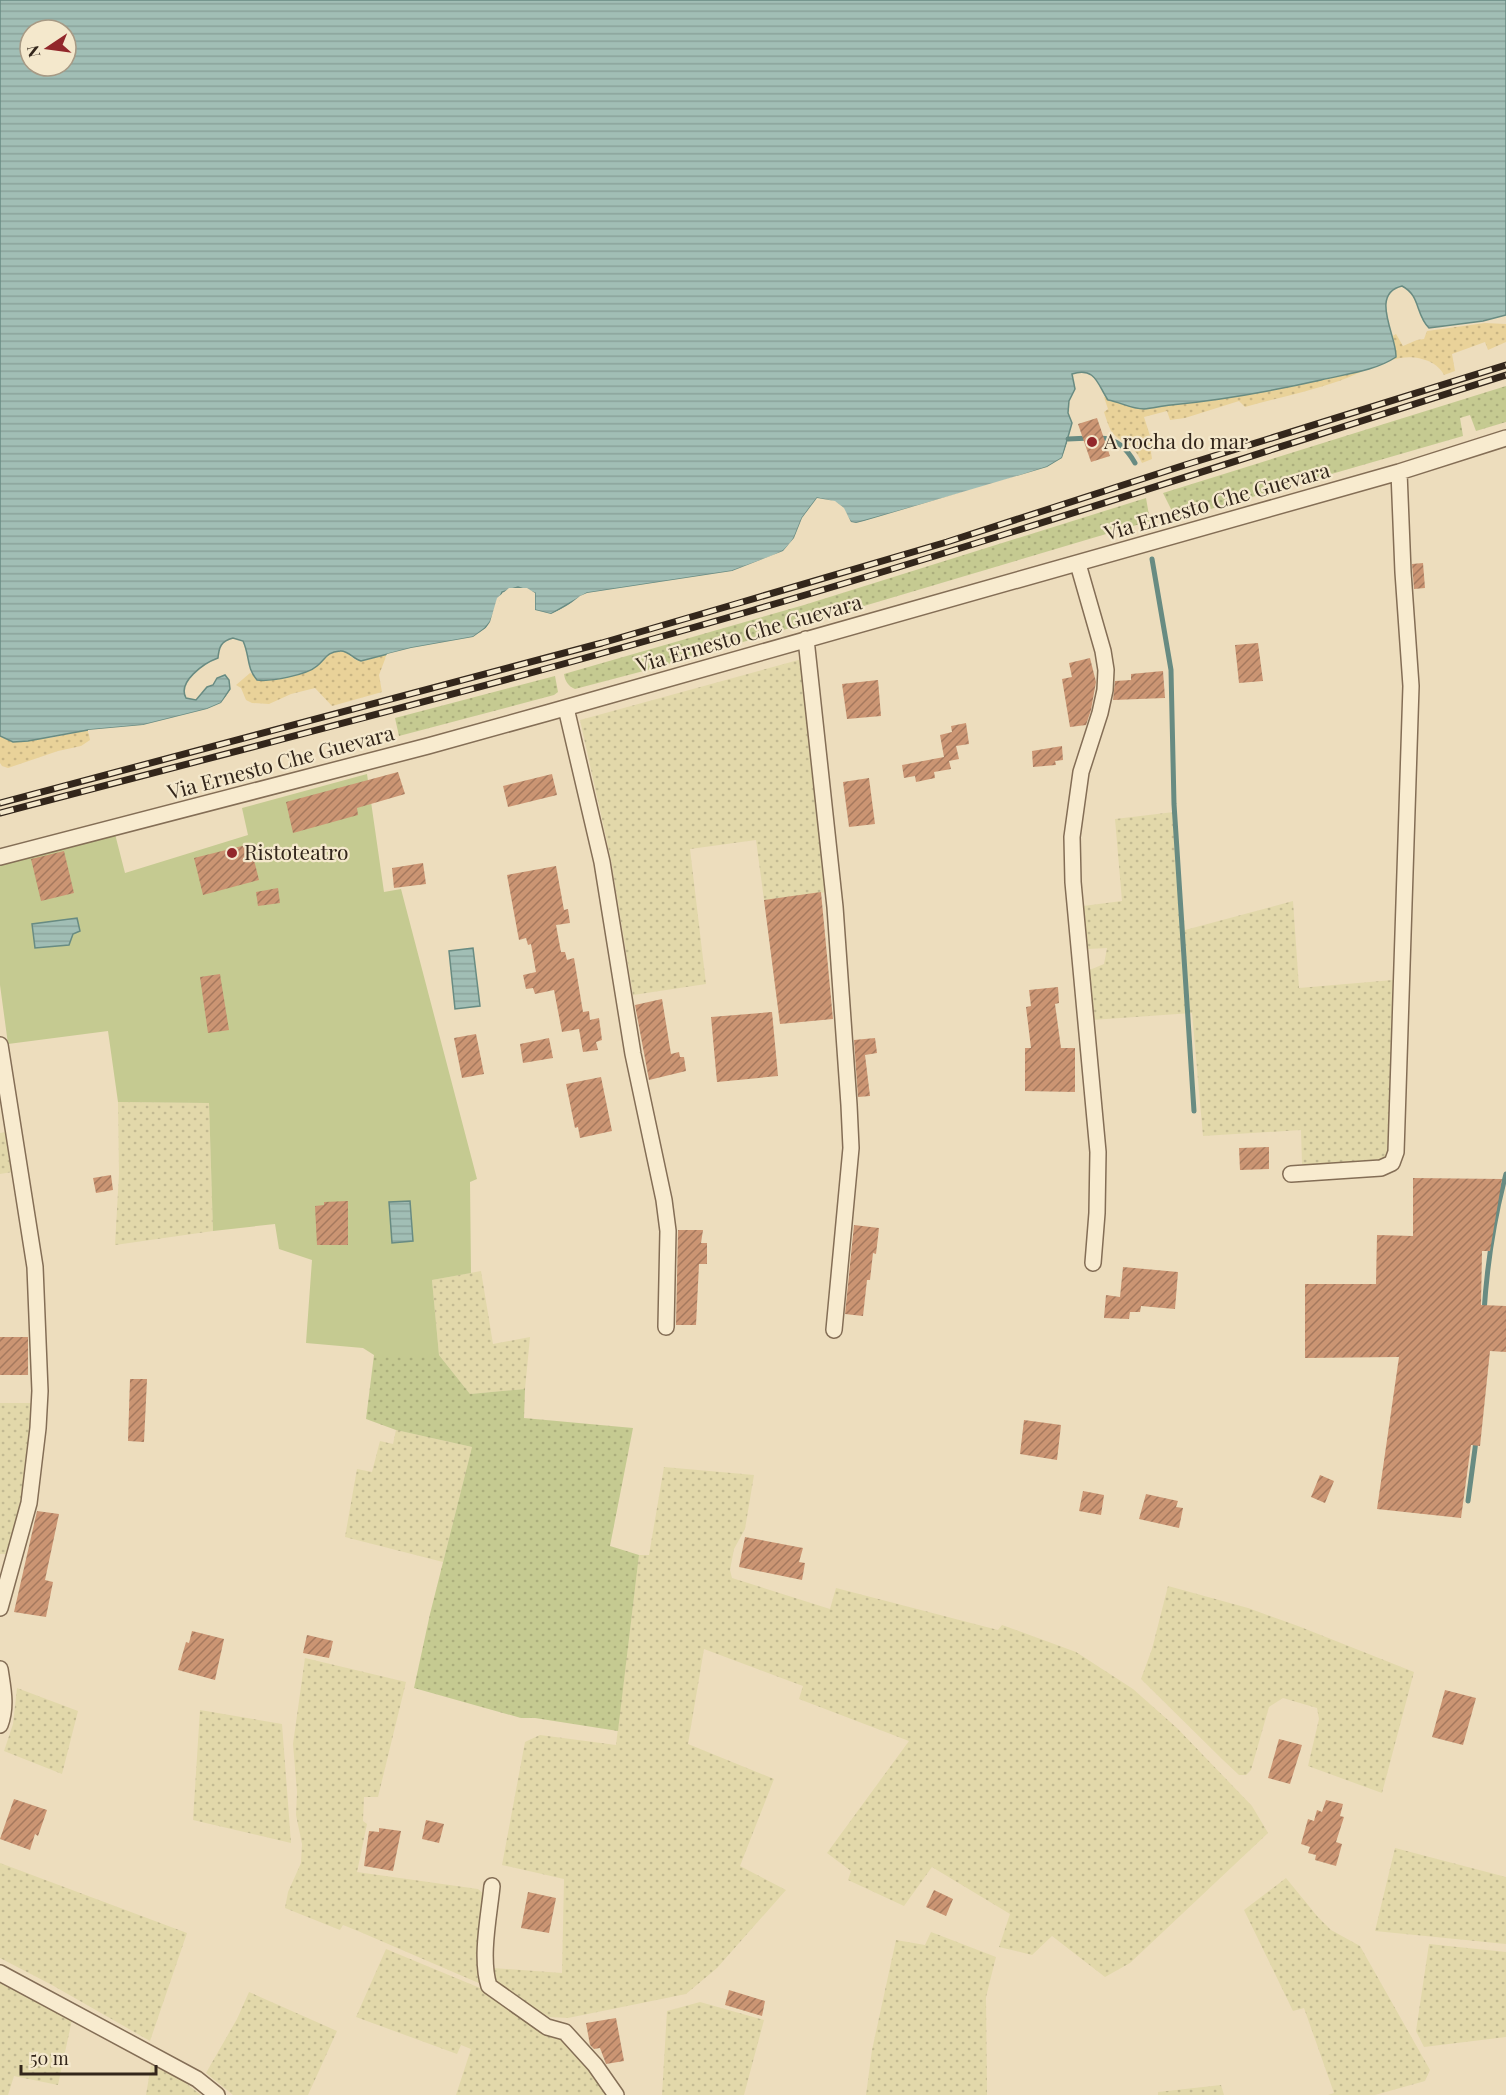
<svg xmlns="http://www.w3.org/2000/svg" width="1506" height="2095" font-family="'Playfair Display',serif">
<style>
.farmland{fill:url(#farmland-dots)}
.grass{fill:url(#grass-dots)}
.sand{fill:url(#sand-dots)}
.green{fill:#c5ca91}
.water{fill:url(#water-rules);stroke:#688b82;stroke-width:1.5;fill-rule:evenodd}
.pier{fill:#edddbd}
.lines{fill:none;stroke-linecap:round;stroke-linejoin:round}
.stream{stroke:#688b82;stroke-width:5}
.building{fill:url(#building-hatch)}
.minor-casing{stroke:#846e56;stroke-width:18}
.minor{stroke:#f8ebcf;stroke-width:15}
.rail-casing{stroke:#33261b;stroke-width:7}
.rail{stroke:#f4e8cc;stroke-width:4.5;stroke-dasharray:14;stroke-linecap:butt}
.poi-dot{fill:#92272b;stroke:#f4e8cc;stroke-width:2}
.labels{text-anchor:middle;stroke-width:4.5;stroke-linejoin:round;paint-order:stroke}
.poi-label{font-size:21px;fill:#33261b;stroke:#f4e8cc;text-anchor:start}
.street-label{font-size:21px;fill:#33261b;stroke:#f4e8cc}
</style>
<defs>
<pattern id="farmland-dots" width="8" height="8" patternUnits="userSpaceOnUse" patternTransform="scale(1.5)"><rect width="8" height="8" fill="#e2d8aa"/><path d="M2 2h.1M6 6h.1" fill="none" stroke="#c2b992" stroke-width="1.8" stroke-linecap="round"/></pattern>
<pattern id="grass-dots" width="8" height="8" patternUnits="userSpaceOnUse" patternTransform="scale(1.5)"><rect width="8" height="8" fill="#c5ca91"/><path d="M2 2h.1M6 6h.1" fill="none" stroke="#aaad7c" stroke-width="1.8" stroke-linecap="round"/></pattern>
<pattern id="sand-dots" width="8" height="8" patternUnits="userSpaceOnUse" patternTransform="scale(1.5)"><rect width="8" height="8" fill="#e9d299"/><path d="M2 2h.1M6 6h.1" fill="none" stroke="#c8b483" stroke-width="1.8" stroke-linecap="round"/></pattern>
<pattern id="water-rules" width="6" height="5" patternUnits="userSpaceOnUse" patternTransform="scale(1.5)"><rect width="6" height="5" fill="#a1beb5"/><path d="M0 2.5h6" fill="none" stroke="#8ba39b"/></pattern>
<pattern id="building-hatch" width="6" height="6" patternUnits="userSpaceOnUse" patternTransform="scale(1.5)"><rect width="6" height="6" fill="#cb9573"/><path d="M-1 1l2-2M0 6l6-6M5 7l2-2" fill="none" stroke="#a5795e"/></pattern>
</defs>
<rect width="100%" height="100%" fill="#edddbd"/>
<!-- farmland -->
<path class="farmland" d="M802 659 811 760 827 892 764 900 756 840 690 849 706 984 633 995 611 860 580 720Z
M1174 812 1185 930 1293 901 1299 988 1393 980 1389 1154 1382 1160 1322 1164H1302L1301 1130 1203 1136 1192 1013 1092 1020 1087 971 1104 964 1107 948 1088 949 1083 906 1122 901 1115 819Z
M118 1102 209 1103 213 1231 115 1245 119 1174Z
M7 1132 12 1172 0 1174V1133Z
M481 1271 493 1344 530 1337 525 1389 470 1394 439 1355 432 1280Z
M0 1403H34L29 1474 8 1554H0Z
M396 1430 472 1447 443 1562 345 1537 357 1469 372 1472 380 1441 393 1444Z
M664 1467 754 1475 745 1529 734 1549 730 1570 732 1578 830 1609 836 1588 998 1630 1002 1625 1076 1652 1133 1689 1177 1728 1252 1806 1268 1833 1130 1963 1105 1977 1052 1936 1032 1955 999 1947 1010 1914 932 1867 904 1906 848 1880 851 1871 827 1853 909 1741 799 1699 803 1686 704 1649 688 1744 774 1779 740 1866 786 1890 717 1968 686 1994 568 2018 549 2017 517 1999 496 1982 493 1968 562 1973 564 1879 502 1865 525 1742 540 1735 616 1745 639 1555H649Z
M1168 1586 1248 1608 1298 1626 1414 1672 1382 1793 1308 1766 1319 1719 1317 1708 1283 1698 1269 1707 1251 1770 1246 1775H1239L1222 1759 1141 1679 1152 1649Z
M305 1658 406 1682 378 1797H364L363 1821 367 1824 357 1872 478 1889 485 1895 481 1984 358 1931 343 1925 340 1930 285 1908 288 1892 301 1863 302 1844 296 1815 297 1792 293 1744Z
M17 1688 78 1711 62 1774 4 1751 13 1724Z
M200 1710 282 1724 291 1843 193 1820Z
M1395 1848 1506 1877V1944L1375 1931Z
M0 1863 187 1933 150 2041 52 1985 0 1958Z
M1286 1878 1317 1916 1331 1930 1360 1946 1430 2070 1425 2081 1375 2095H1328L1334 2093 1304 2008 1293 2011 1244 1910Z
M931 1932 996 1957 986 1997 987 2095H866L872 2050 896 1940 925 1945Z
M1429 1944 1506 1952V2037L1424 2047 1416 2031Z
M386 1949 480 1988 568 2042 611 2095H456L471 2049 461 2045 457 2054 356 2017Z
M0 1978 73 2015 58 2085 14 2076 8 2095H0Z
M249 1992 337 2031 308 2095H233L206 2073 237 2019Z
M700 2002 764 2020 744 2095H662L667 2011Z
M151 2065 180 2079 201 2095H146Z
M1221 2085 1224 2095H1158V2092Z"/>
<!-- grass -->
<path class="grass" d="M1506 386V422L1476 431 1470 415 1460 418 1463 436 1176 519 1163 493Z
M1146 498 1150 521 655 668 575 689C568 686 565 681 564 674L804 605Z
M555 676 558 692 554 695 399 736 395 718Z
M374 1355H439L470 1394 525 1389 524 1418 633 1428 610 1546 639 1555 618 1731 535 1718H521L414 1688 430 1614 472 1447 396 1430 366 1419Z"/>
<!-- sand -->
<path class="sand" d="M1485 323 1506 324V342L1488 350 1485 342 1452 354 1455 371 1444 375C1437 360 1415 355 1400 358 1383 361 1356 375 1339 381 1308 392 1276 398 1245 407L1239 401 1185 418 1170 420 1167 411 1144 417 1152 442 1151 452 1152 459 1142 463C1132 440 1122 445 1111 431 1108 425 1106 418 1104 412L1108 409 1104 397H1114L1384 341 1396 334 1403 346 1417 340 1424 339 1427 331Z
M338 651C347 651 349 656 356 660 364 663 379 656 387 654L379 675 382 692 332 706 315 688 291 694 269 704 252 703 246 700 241 688 236 685 250 673 264 681 319 665C323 656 329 654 338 651Z
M88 730 90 740 81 746 58 751 8 768 2 766 0 763V736L2 738H50Z"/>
<!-- green -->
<path class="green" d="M367 774 384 892 401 889 477 1179 470 1182 471 1273 432 1280 439 1355H374L363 1348 306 1343 312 1260 279 1249 275 1224 213 1231 209 1103 118 1102 108 1031 8 1044 0 985V864L115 834 125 873 248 835 242 808Z"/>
<!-- water -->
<path class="water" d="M0 0H1506V315L1483 321 1429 328C1415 314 1421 296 1402 286 1369 294 1397 336 1396 357 1375 371 1346 374 1321 380 1272 391 1222 400 1171 405 1162 406 1153 408 1144 409 1131 409 1120 402 1108 400 1098 386 1096 366 1072 374L1075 389 1069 401 1068 413 1072 423 1062 458 1047 467 992 485 856 523 851 522C837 503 843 503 817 498L802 518 794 538 790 544 783 551 773 556 732 571 587 593 551 614 535 610V593L518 587 502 592 490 622 485 628 473 637 411 648 361 661C353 659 348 650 340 651 326 652 326 659 317 666 307 675 270 682 257 680 246 667 250 656 243 641L233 638C221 641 219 647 218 658 204 663 177 682 186 698L196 700 207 687 213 685 217 678 225 675 229 680 230 689 221 703 207 709 143 725 88 730 28 741 13 742 0 736ZM30 30H66V66H30Z
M77 918 80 931 73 934 69 945 35 948 32 924Z
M473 948 480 1006 455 1009 449 951Z
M410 1201 413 1241 392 1243 389 1202Z"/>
<!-- pier -->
<path class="pier" d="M1071 432 1070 441 1064 459 1049 470 887 518 856 526 849 524 841 510 833 504 818 501 805 519 797 540 785 553 733 574 587 596 551 617 539 616 532 612V595L526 591H510L500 600 492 623 488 630 474 639 385 658 387 654 411 648 473 637 486 628 490 622 497 598 509 588H527L535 593V610L551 614 566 607 580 596 587 593 732 571 783 551 794 538 802 518 817 498 835 501 844 508 851 522 856 523 864 521 1047 467 1062 458Z
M233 687 230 697 223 706 208 712 144 728 88 733V730L143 725 207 709 221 703Z"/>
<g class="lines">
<!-- stream -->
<path class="stream" d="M1099 438C1117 438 1127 449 1135 463
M1068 439 1090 438
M1152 559 1171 670 1174 804 1194 1111
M1484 1312C1487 1266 1494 1218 1506 1174
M1468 1501 1476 1441"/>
</g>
<!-- building -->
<path class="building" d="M1097 418 1110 456 1091 462 1078 424Z
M1423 563 1425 588 1414 589 1412 564Z
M1258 643 1263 681 1239 683 1235 645Z
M1090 658 1096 682 1091 710 1086 725 1070 727 1062 679 1072 677 1069 663Z
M1163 671 1165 698 1113 700 1115 681 1131 680V674Z
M878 680 881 716 847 719 842 684Z
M966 723 969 744 956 746 959 759 949 761 951 769 934 772 935 778 916 782 915 776 904 778 902 765 944 757 940 735 952 732 951 726Z
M1062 746 1063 760 1055 761 1056 765 1033 767 1032 751Z
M398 772 405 794 357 808 358 815 293 833 286 802Z
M552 774 557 795 508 807 503 786Z
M869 778 875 824 849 827 843 782Z
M250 844 259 880 203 895 194 858Z
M64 851 74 893 41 901 31 859Z
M423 863 426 884 394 888 392 868Z
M556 866 564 910 568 909 570 923 556 925 561 952H565L567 960 574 958 583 1012 589 1011 590 1020 599 1018 602 1040 596 1042 598 1050 583 1052 579 1029 562 1032 554 990 535 994 533 988 526 989 523 975 536 972 531 944 528 945 526 938 519 940 507 875Z
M278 888 280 903 258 906 256 892Z
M821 892 833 1019 780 1024 764 900Z
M220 974 229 1030 208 1033 200 977Z
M1058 987 1059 1003 1055 1004 1061 1048H1075V1092L1025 1091V1048H1031L1026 1007 1031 1006 1029 990Z
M662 999 671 1054 679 1052 680 1057H684L686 1071 649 1080 635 1005Z
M772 1012 778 1076 717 1082 711 1017Z
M476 1034 484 1074 462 1078 454 1038Z
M549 1038 553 1058 523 1063 520 1044Z
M875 1038 877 1053 865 1055 870 1096 858 1097 854 1040Z
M601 1077 612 1131 580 1138 578 1127 575 1128 566 1084Z
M1269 1147V1169L1240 1170 1239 1148Z
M111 1175 113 1190 96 1193 93 1178Z
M1413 1178 1502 1179 1490 1251H1482L1481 1305 1506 1306V1352L1490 1351 1480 1446 1471 1445 1461 1518 1377 1509 1399 1357 1305 1358V1284H1376L1377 1235 1413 1236Z
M348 1201V1245H317L315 1206 324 1205V1202Z
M854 1225 879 1228 876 1254 873 1253 870 1280H867L863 1316 845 1314Z
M678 1230H703L701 1243H707V1264H699L696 1325H676Z
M1123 1267 1178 1272 1175 1309 1141 1306 1140 1312H1130L1129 1319 1104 1318 1106 1295 1120 1297Z
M0 1337H28V1375H0Z
M130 1379H147L144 1442 128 1441Z
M1024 1420 1061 1425 1057 1460 1020 1454Z
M1320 1475 1334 1481 1325 1503 1311 1497Z
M1083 1491 1104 1495 1101 1515 1079 1511Z
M1146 1494 1178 1501 1176 1507 1183 1508 1179 1528 1139 1519Z
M37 1511 59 1514 45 1580 53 1582 46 1617 14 1612Z
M745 1537 803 1548 799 1562 805 1563 802 1580 739 1567Z
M192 1631 224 1639 215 1680 178 1670 186 1642 189 1643Z
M307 1635 333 1641 329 1658 303 1653Z
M1445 1690 1476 1698 1463 1745 1432 1737Z
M1279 1739 1302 1745 1290 1784 1268 1778Z
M14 1799 47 1810 38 1836 35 1834 30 1850 0 1839Z
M1326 1800 1343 1804 1340 1816 1344 1817 1336 1842 1342 1844 1336 1866 1315 1860 1316 1855 1308 1853 1310 1847 1301 1844 1308 1819 1314 1821 1317 1810 1322 1812Z
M426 1820 444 1824 439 1843 422 1839Z
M379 1828 401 1831 393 1871 364 1866 369 1831 379 1832Z
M934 1890 953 1899 946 1916 926 1907Z
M528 1892 556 1898 549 1933 521 1928Z
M729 1990 765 2001 762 2016 725 2005Z
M616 2018 624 2061 606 2064 600 2048 594 2049 590 2045 586 2023Z"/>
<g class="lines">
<defs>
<path id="minor" d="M1078 564 1103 651 1106 670 1105 690 1100 713 1081 772 1072 837 1073 882 1098 1152 1097 1213 1093 1263
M806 639 835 907 849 1105 851 1148 834 1330
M566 708 602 862 633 1054 664 1200 668 1231 666 1327
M0 857 428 746 547 713 1399 472 1506 438
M0 1045 35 1267 40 1391 38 1428 29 1503 0 1608
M1291 1174 1381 1168 1392 1163 1396 1152 1411 686 1403 572 1399 472
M0 1669C3 1689 7 1706 0 1725
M492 1886C489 1916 480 1958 489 1986L547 2027 565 2032 595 2065 616 2095
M0 1973 197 2079 217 2095"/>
</defs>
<!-- minor casing -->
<use href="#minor" class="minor-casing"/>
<!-- minor -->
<use href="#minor" class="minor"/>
<defs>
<path id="rail" d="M0 803 602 643 739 603 947 542 1185 465 1506 365
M0 813C251 747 504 683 754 610 1006 537 1255 454 1506 375"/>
</defs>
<!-- rail casing -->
<use href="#rail" class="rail-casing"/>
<!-- rail -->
<use href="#rail" class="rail"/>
</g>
<!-- markers -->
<g class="poi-dot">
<circle cx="1092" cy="442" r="6"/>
<circle cx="232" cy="853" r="6"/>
</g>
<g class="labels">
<!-- poi labels -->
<g class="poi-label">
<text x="1104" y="449">A rocha do mar</text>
<text x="244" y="860">Ristoteatro</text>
</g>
<!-- street labels -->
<g class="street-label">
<text transform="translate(1217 502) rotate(-16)" y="7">Via Ernesto Che Guevara</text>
<text transform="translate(749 634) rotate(-16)" y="7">Via Ernesto Che Guevara</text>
<text transform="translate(281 763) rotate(-15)" y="7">Via Ernesto Che Guevara</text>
</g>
</g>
<!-- north arrow -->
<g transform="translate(48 48) rotate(257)"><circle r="28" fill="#f4e8cc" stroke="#a79a85" stroke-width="1.5"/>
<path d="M0-4.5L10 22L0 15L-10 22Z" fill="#92272b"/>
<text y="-9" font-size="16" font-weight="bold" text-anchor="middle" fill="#33261b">N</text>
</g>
<!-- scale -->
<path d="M21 2065v9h135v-9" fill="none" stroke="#33261b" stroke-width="3"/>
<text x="30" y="2065" font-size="18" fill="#33261b" stroke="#f4e8cc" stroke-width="4.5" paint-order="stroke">50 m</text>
</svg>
